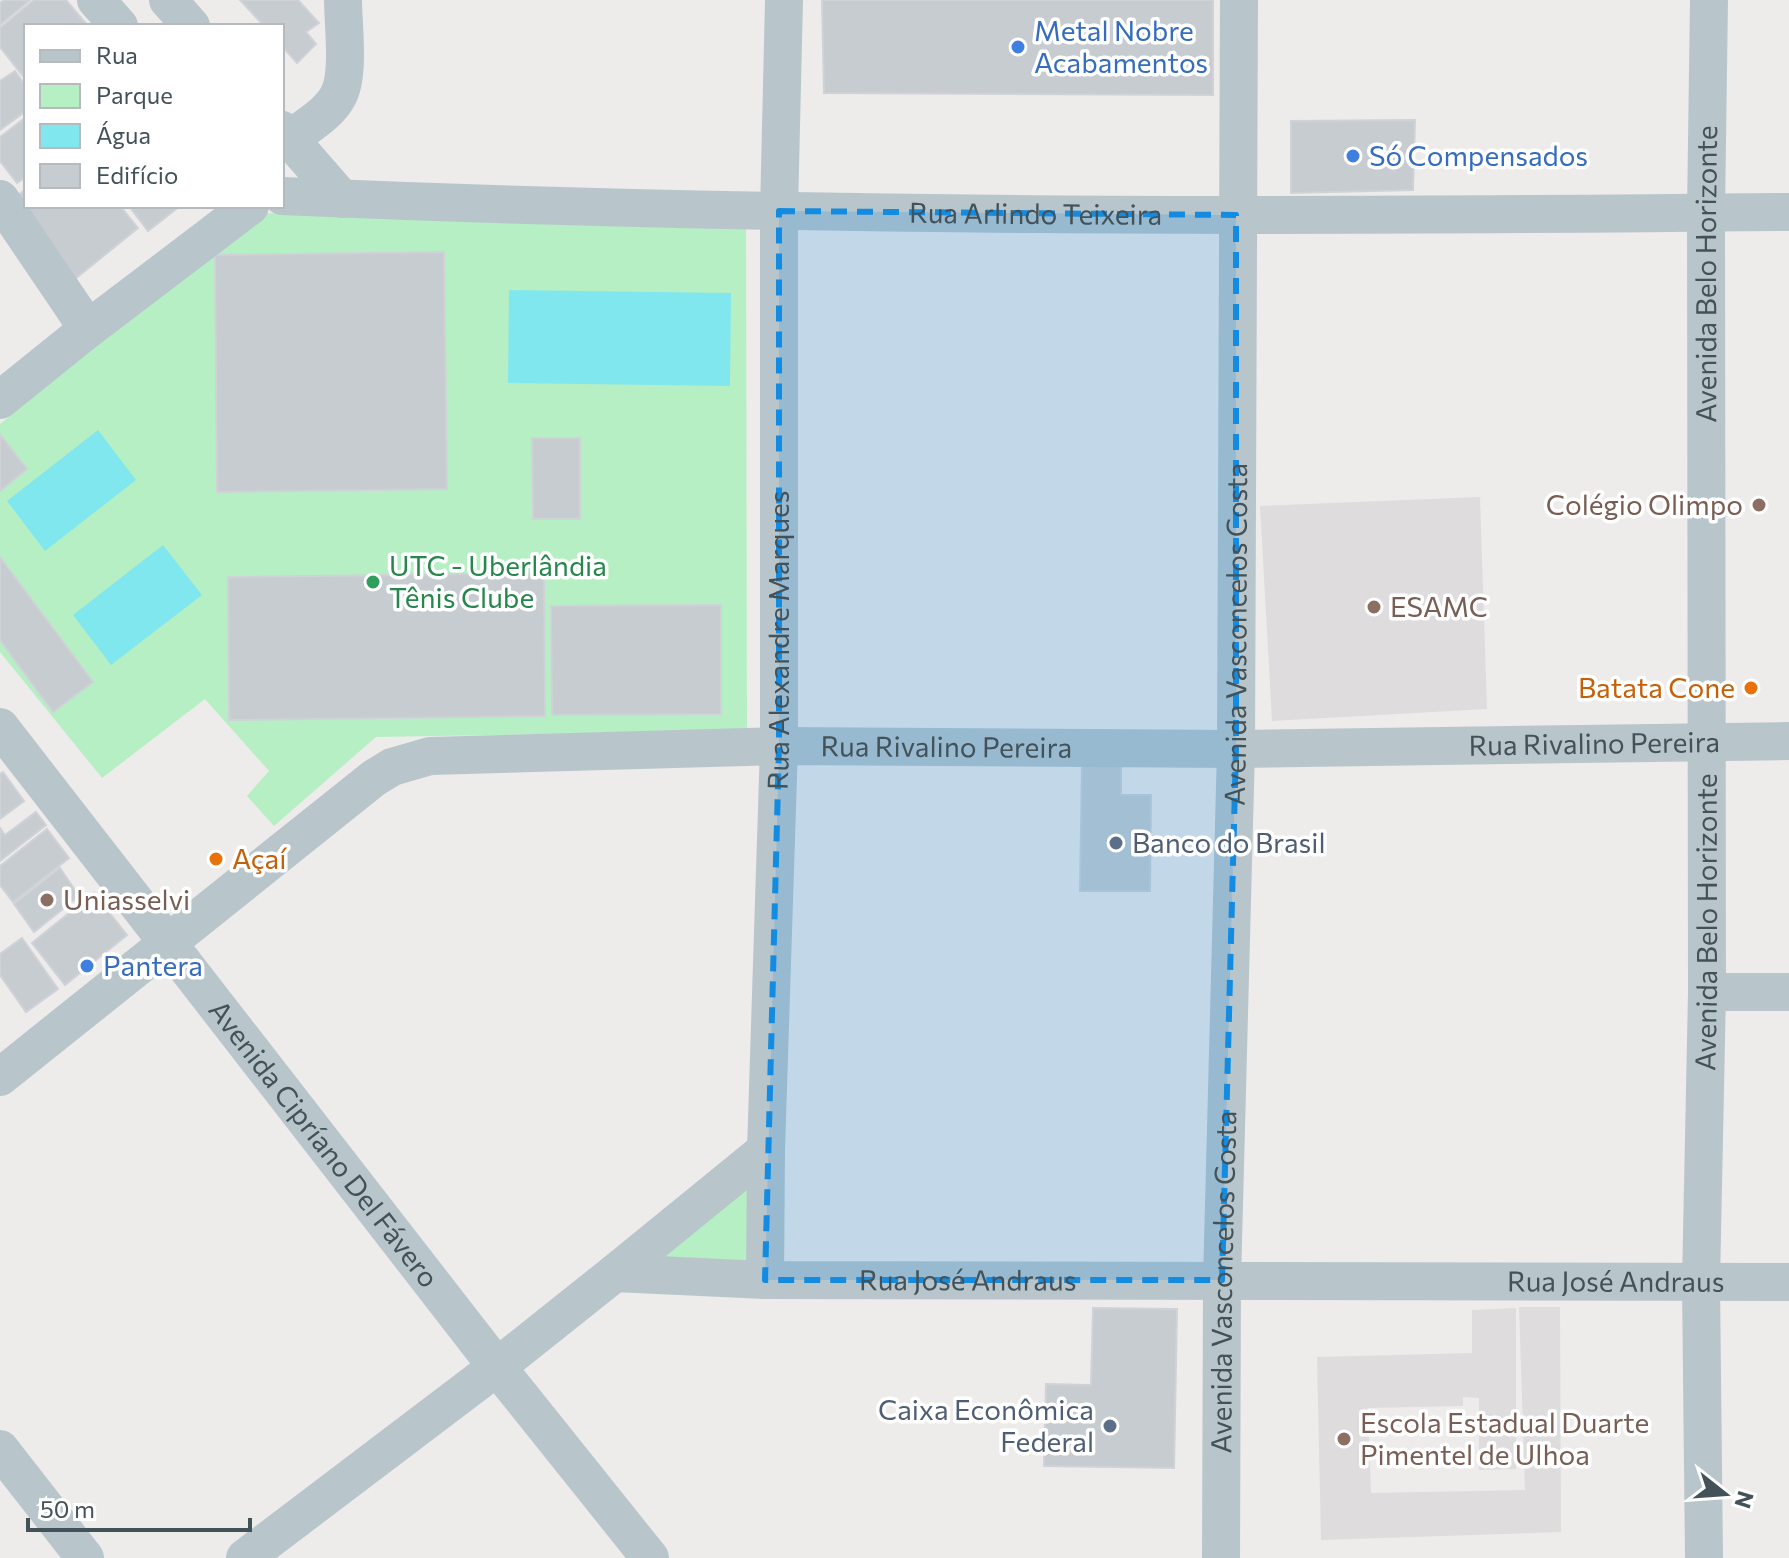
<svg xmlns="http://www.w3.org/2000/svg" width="1789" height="1558" font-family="Commissioner,sans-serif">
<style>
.education{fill:#dfdcdd}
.green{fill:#b6efc3}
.water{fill:#81e7ee}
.building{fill:#c7ccd1;stroke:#cfd2d7;stroke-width:2}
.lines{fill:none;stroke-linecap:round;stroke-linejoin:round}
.minor{stroke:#b8c6cc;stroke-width:38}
.marked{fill:#128be1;fill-opacity:0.2;stroke:#128be1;stroke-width:6;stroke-dasharray:16 10;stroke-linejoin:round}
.shop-dot{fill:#3f7fe0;stroke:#fff;stroke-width:3}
.education-dot{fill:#8d6e63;stroke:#fff;stroke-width:3}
.leisure-dot{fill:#2e9e5b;stroke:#fff;stroke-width:3}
.food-dot{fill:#e8710a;stroke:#fff;stroke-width:3}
.service-dot{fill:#5c6f8a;stroke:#fff;stroke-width:3}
.labels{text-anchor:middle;stroke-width:7;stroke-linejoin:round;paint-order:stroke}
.shop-label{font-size:28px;fill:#366cbe;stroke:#fff;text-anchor:start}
.street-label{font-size:28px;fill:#435259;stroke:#fff}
.education-label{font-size:28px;fill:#785e54;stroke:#fff;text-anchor:start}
.leisure-label{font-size:28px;fill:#27864d;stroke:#fff;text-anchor:start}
.food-label{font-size:28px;fill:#c56008;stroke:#fff;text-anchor:end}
.service-label{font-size:28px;fill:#4e5e75;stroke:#fff;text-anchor:start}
</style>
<rect width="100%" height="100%" fill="#eeebeb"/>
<!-- education -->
<path class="education" d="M1480 497 1487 709 1272 721 1260 506Z
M1519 1307H1560L1561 1532 1321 1540 1317 1357 1472 1353V1310L1516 1308V1469L1479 1470V1398L1463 1397V1406L1368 1408 1371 1493 1525 1490Z"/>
<!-- green -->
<path class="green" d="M258 213 746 223 747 731 376 737 274 826 247 796 269 771 205 699 102 778 0 652V424Z
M756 1168 753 1278 638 1259Z"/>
<!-- water -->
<path class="water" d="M509 290 731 293 730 386 508 383Z
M98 430 136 480 45 551 7 501Z
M163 545 202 595 111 665 73 615Z"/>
<!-- building -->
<path class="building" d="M4 0H30L0 25V3Z
M34 0H66L88 26H26V80L0 47V28Z
M240 0H298L319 23 306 32 316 44 297 63 282 46V26H264Z
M822 0H1213V95L824 93Z
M15 71 26 86V111L0 130V81Z
M26 117V177L17 183 0 161V137Z
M1415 120 1413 190 1291 193V121Z
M26 189V206H120L138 228 70 283 12 200Z
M129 206H180L148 231Z
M444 252 447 489 217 492 215 255Z
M0 434 27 469 0 491Z
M532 438H580V519H533Z
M0 557 93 682 53 712 0 640Z
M544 573 545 716 229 720 228 577Z
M721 605V714L552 715 551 606Z
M1082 765 1121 766V795H1151L1150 891H1080Z
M3 772 24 801 0 819V774Z
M36 812 46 825 0 861V828L5 835Z
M47 829 69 858 13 902 0 885V866Z
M60 868 79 896 34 932 14 904Z
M94 893 127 935 65 985 32 943Z
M22 938 58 989 26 1012 0 975V954Z
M1093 1308 1177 1309 1174 1468 1044 1466 1046 1384 1091 1385Z"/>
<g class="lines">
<!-- minor -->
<g class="minor">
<path d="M96 0 119 26"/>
<path d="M168 0 191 26"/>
<path d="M282 130 342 199"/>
<path d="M290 139C305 127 329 114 338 96 350 75 343 25 343 0"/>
<path id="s1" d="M282 196C784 218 1287 217 1789 212"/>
<path d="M0 199 88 329"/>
<path d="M0 400 88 329 250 206"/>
<path id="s2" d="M0 727 497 1367 650 1558"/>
<path d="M1707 992H1789"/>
<path id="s3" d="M0 1077 374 778 392 767 430 756 779 746 1236 749 1789 741"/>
<path d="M615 1273 766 1150"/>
<path id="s4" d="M765 1280 766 1150 779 746V211L784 0"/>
<path d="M0 1449 85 1558"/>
<path id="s5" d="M245 1558 497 1367 615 1273 765 1280 1789 1282"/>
<path id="s6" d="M1221 1558 1222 1280 1236 749 1239 0"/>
<path id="s7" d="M1704 1558 1701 1283 1707 992 1706 212 1709 0"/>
</g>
</g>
<!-- marked area -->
<path class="marked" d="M779 211 1236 215V749L1222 1280H765L779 746Z"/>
<!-- markers -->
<g class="shop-dot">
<circle cx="1018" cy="47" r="8"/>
<circle cx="1353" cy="156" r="8"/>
<circle cx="87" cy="966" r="8"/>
</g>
<g class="education-dot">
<circle cx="1759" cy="505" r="8"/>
<circle cx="1374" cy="607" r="8"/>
<circle cx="47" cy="900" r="8"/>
<circle cx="1344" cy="1439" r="8"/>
</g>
<circle class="leisure-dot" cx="373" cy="582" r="8"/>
<g class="food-dot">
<circle cx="1751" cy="688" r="8"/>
<circle cx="216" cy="859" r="8"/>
</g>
<g class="service-dot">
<circle cx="1116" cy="843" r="8"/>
<circle cx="1110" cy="1426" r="8"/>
</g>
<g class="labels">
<!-- shop labels -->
<g class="shop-label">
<text x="1034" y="41">Metal Nobre<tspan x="1034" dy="32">Acabamentos</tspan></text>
<text x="1369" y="166">Só Compensados</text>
<text x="103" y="976">Pantera</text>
</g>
<!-- street labels -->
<g class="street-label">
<text dy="10" stroke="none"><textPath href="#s1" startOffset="754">Rua Arlindo Teixeira</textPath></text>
<text dy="10" stroke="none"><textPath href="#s7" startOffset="1284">Avenida Belo Horizonte</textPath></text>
<text dy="10" stroke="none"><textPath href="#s6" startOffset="924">Avenida Vasconcelos Costa</textPath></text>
<text dy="10" stroke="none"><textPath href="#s4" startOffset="640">Rua Alexandre Marques</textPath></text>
<text dy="10" stroke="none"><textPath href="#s3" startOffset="1704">Rua Rivalino Pereira</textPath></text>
<text dy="10" stroke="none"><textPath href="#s3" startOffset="1056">Rua Rivalino Pereira</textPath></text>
<text dy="10" stroke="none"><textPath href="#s7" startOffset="636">Avenida Belo Horizonte</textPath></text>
<text dy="10" stroke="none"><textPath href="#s2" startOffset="528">Avenida Cipríano Del Fávero</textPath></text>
<text dy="10" stroke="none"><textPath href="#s5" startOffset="820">Rua José Andraus</textPath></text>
<text dy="10" stroke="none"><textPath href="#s5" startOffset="1468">Rua José Andraus</textPath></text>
<text dy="10" stroke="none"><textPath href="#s6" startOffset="276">Avenida Vasconcelos Costa</textPath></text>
</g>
<!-- education labels -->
<g class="education-label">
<text x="1743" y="515" text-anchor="end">Colégio Olimpo</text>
<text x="1390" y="617">ESAMC</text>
<text x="63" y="910">Uniasselvi</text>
<text x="1360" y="1433">Escola Estadual Duarte<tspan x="1360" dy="32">Pimentel de Ulhoa</tspan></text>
</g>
<!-- leisure labels -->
<g class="leisure-label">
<text x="389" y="576">UTC - Uberlândia<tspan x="389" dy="32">Tênis Clube</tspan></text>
</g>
<!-- food labels -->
<g class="food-label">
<text x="1735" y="698">Batata Cone</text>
<text x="232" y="869" text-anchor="start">Açaí</text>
</g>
<!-- service labels -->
<g class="service-label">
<text x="1132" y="853">Banco do Brasil</text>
<text x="1094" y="1420" text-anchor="end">Caixa Econômica<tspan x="1094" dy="32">Federal</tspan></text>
</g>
</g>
<!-- legend -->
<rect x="24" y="24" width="260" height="184" fill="#ffffff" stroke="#b4babd" stroke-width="2"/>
<rect x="40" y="50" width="40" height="12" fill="#b8c6cc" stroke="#b4babd" stroke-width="2"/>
<text x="96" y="64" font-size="24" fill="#435259">Rua</text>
<rect x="40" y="84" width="40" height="24" fill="#b6efc3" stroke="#b4babd" stroke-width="2"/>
<text x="96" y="104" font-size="24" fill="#435259">Parque</text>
<rect x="40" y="124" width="40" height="24" fill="#81e7ee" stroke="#b4babd" stroke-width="2"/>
<text x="96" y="144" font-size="24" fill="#435259">Água</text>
<rect x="40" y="164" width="40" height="24" fill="#c7ccd1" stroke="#b4babd" stroke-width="2"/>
<text x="96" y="184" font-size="24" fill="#435259">Edifício</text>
<!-- north arrow -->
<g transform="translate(1725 1494) rotate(107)" stroke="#ffffff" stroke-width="6" paint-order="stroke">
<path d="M0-6L14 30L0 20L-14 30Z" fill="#435259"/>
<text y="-12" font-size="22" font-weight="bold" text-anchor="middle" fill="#435259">N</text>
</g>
<!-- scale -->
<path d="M28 1518v12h222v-12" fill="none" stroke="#435259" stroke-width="4"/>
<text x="40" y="1518" font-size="24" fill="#435259" stroke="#ffffff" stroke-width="6" paint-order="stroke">50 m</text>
</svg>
